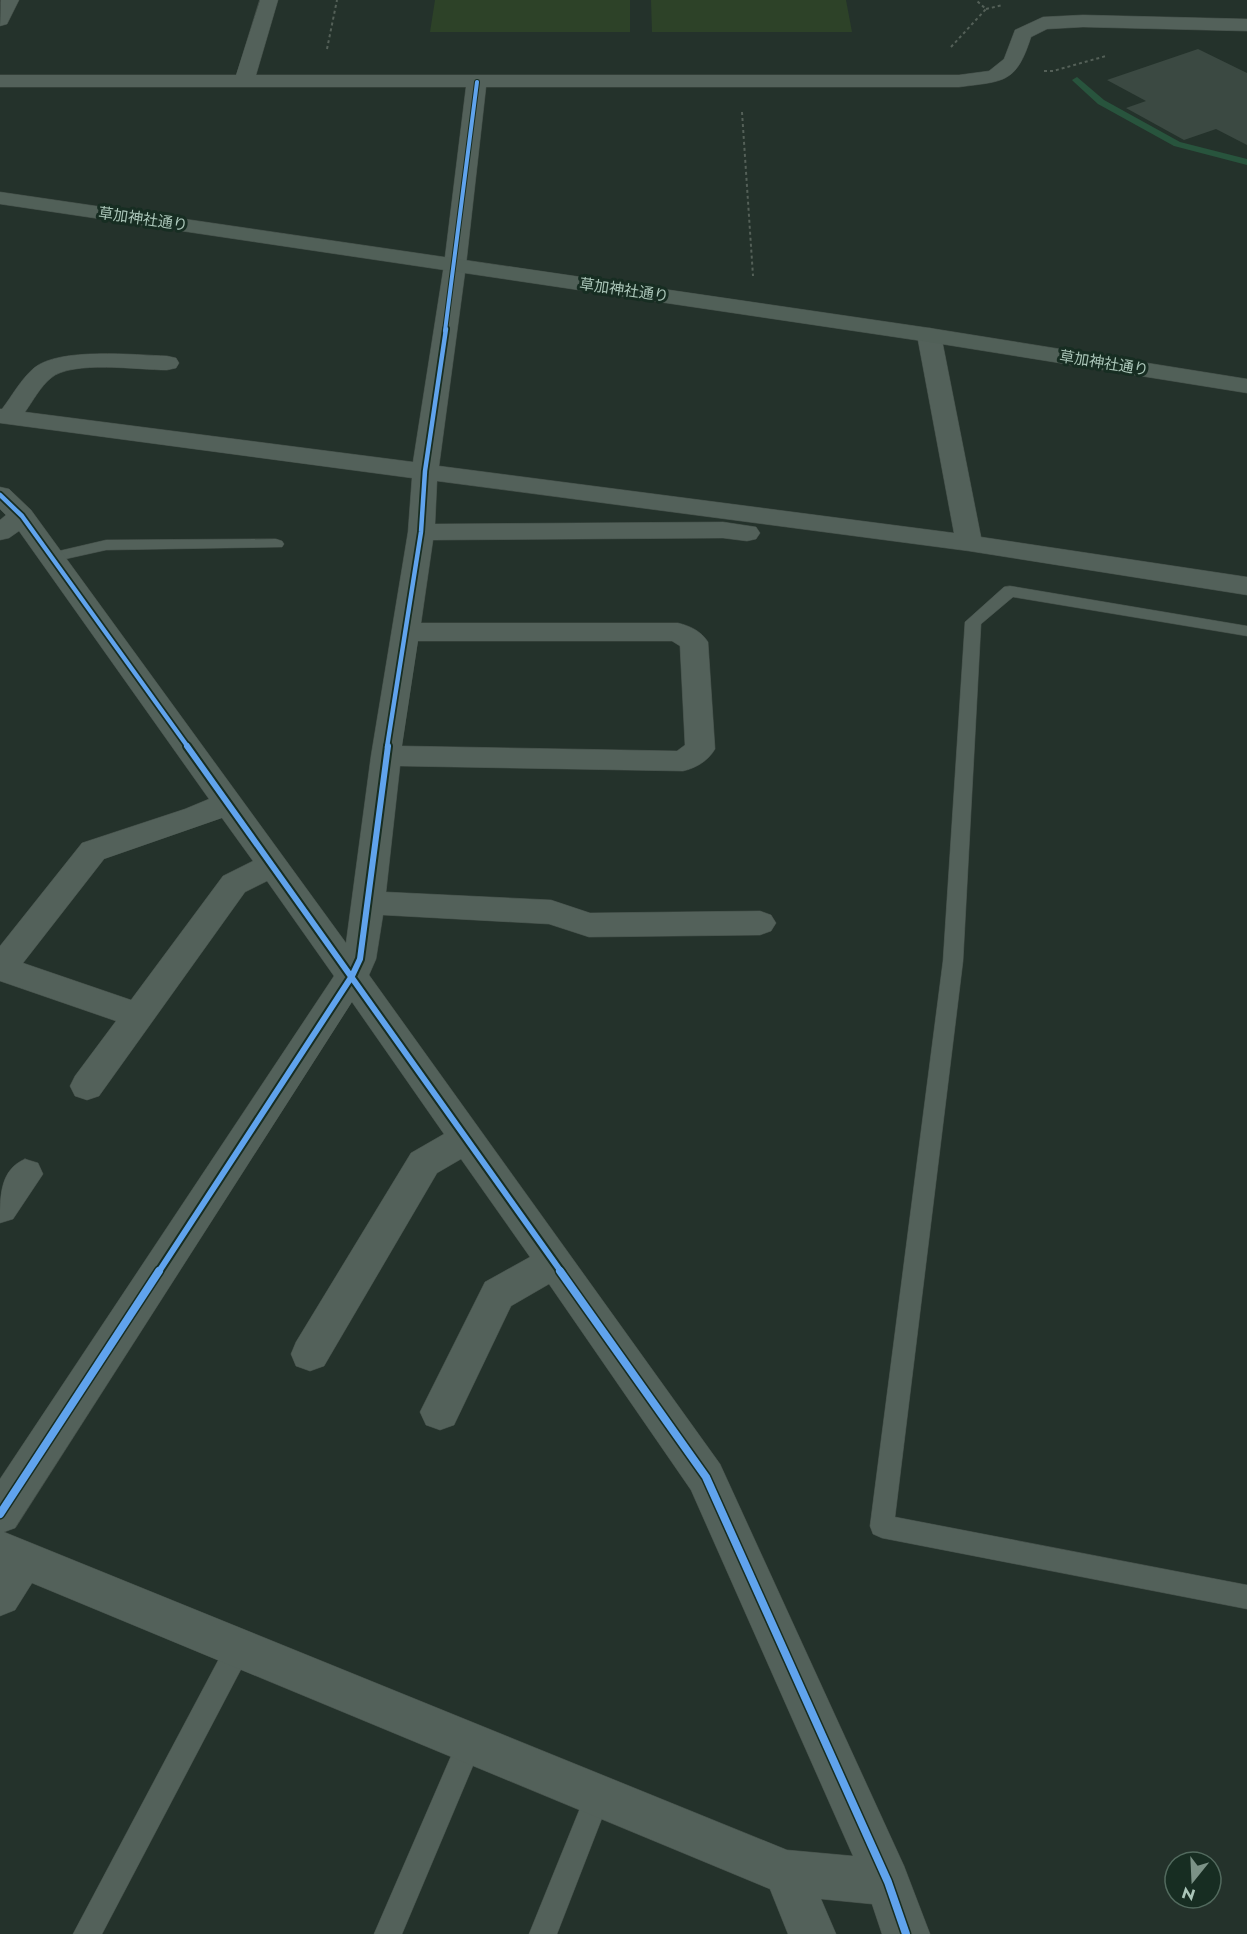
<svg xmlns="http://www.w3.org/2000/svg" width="1247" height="1934" font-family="Jost,'Noto Sans JP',sans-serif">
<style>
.green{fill:#2d4228}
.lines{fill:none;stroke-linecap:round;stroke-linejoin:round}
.stream{fill:#28543d;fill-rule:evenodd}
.building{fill:#3b4942}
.lane-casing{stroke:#424d47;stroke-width:1}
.street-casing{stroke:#424d47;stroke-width:1}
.secondary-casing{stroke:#424d47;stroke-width:1}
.path{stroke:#546058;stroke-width:2;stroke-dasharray:3 3;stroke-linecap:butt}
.lane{fill:#53615a;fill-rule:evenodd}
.street{fill:#53615a;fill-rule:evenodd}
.secondary{fill:#516058;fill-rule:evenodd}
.cycleway-far3-casing{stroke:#172d22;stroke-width:6}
.cycleway-far2-casing{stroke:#172d22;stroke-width:8}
.cycleway-far1-casing{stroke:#172d22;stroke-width:10}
.cycleway-casing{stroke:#172d22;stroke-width:11}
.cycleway-far3{stroke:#60a3ed;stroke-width:4}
.cycleway-far2{stroke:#60a3ed;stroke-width:4.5}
.cycleway-far1{stroke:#60a3ed;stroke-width:6}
.cycleway{stroke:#60a3ed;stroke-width:8}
.labels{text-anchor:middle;stroke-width:6;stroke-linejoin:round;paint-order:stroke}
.far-street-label{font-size:15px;fill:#abc6b9;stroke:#172d22}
</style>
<rect width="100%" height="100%" fill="#24322b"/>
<!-- green -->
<path class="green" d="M435 0H630V32H430Z
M651 0H846L852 32H652Z"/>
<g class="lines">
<!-- stream -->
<path class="stream" d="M1077 77 1104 100 1180 142 1247 159V165L1174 146 1098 104 1074 82 1072 80Z"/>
</g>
<!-- building -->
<path class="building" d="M1198 49 1247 73V145L1216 129 1184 140 1126 108 1146 101 1107 80Z"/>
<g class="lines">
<defs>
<path id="lane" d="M276 539 282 541 284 544 282 547 106 550 52 562 44 557 46 554 106 540Z
M1010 586 1247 626V636L1013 597 981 624 963 961 895 1517 1247 1585V1609L882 1538 873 1534 870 1526 943 961 965 622 1004 587Z
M239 1634 248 1638 252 1647 248 1656 102 1934H73L230 1638Z
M470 1729 479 1733 483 1742 402 1934H374L461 1733Z
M598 1782 607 1786 611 1795 557 1934H529L589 1786Z"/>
<path id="street" d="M1 0H19L7 24 0 26Z
M260 0H278L256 75H959L989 71 1004 59 1015 30 1043 17 1083 15 1247 19V31L1083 27 1047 29 1031 37C1016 84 1004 81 959 87H486L466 265 439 466 954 533 917 335 921 330 929 328 937 330 941 335 981 537 1247 577V595L969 551 437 481 435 524 723 522 756 527 760 533 756 539 747 541 723 538 433 540 421 623H678C690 626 701 631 708 642L715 749C708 761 696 768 683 771L400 766 386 892 551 900 590 913 760 911 771 915 776 923 771 931 760 935 589 937 549 924 383 915 376 959 369 975 720 1464 904 1866 930 1934H882L872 1904 821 1899 836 1934H788L770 1889 32 1583 15 1610 0 1616V1479L334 976 267 881 245 892 99 1096 87 1100 75 1096 70 1086 75 1076 116 1021 0 981V946L82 843 185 809 209 799 19 531 9 538 0 540V520L6 515 0 509V487L9 489 31 510 346 943 371 756 408 532 412 478 0 423V409H2C12 396 21 379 34 368 59 347 135 355 167 356L176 358 179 363 176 368 167 370C139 370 72 360 51 378 40 387 33 401 25 412L413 462 444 265 466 87H0V75H236ZM418 641H672L680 646 685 745 677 751 402 746ZM222 818 253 861 223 876 131 1000 23 963 104 859ZM352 1002 444 1134 411 1153 296 1342 291 1354 296 1366 310 1371 324 1366 437 1173 461 1159 530 1257 485 1282 420 1412 426 1425 440 1430 454 1425 511 1306 549 1284 691 1490 853 1856 787 1850 4 1532 15 1528Z
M25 1159 38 1163 43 1174 13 1219 0 1223C0 1195 0 1170 25 1159Z"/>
<path id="secondary" d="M0 192 929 328 1247 379V393L929 342 0 204Z"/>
</defs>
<!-- lane casing -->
<use href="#lane" class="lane-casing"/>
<!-- street casing -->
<use href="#street" class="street-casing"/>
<!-- secondary casing -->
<use href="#secondary" class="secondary-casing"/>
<!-- path -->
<path class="path" d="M986 9 1003 5
M951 47 986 9 976 0
M327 49 337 0
M1044 71H1053L1106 56
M742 112 753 276"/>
<!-- lane -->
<use href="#lane" class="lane"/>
<!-- street -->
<use href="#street" class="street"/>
<!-- secondary -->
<use href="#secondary" class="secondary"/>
<defs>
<path id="cycleway-far3" d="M445 331 477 82"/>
<path id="cycleway-far2" d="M0 495 22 516 188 747
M387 747 421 532 425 471 446 329"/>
<path id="cycleway-far1" d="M187 746 562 1273
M158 1273 352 976 360 959 388 746"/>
<path id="cycleway" d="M560 1271 706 1477 888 1882 906 1934
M0 1514 159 1271"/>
</defs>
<!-- cycleway-far3 casing -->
<use href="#cycleway-far3" class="cycleway-far3-casing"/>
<!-- cycleway-far2 casing -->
<use href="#cycleway-far2" class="cycleway-far2-casing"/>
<!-- cycleway-far1 casing -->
<use href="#cycleway-far1" class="cycleway-far1-casing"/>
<!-- cycleway casing -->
<use href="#cycleway" class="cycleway-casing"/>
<!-- cycleway-far3 -->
<use href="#cycleway-far3" class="cycleway-far3"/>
<!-- cycleway-far2 -->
<use href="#cycleway-far2" class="cycleway-far2"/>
<!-- cycleway-far1 -->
<use href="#cycleway-far1" class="cycleway-far1"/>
<!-- cycleway -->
<use href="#cycleway" class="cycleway"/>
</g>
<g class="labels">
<!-- far-street labels -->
<g class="far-street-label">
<text transform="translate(143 219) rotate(8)" y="5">草加神社通り</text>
<text transform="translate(624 290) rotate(8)" y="5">草加神社通り</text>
<text transform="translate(1104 363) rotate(9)" y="5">草加神社通り</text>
</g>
</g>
<!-- north arrow -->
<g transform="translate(1193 1880) rotate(198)"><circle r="28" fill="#172d22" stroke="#526a5e" stroke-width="1.5"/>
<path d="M0-4.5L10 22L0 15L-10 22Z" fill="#7c9287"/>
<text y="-9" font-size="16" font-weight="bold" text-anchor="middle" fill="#abc6b9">N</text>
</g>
</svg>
